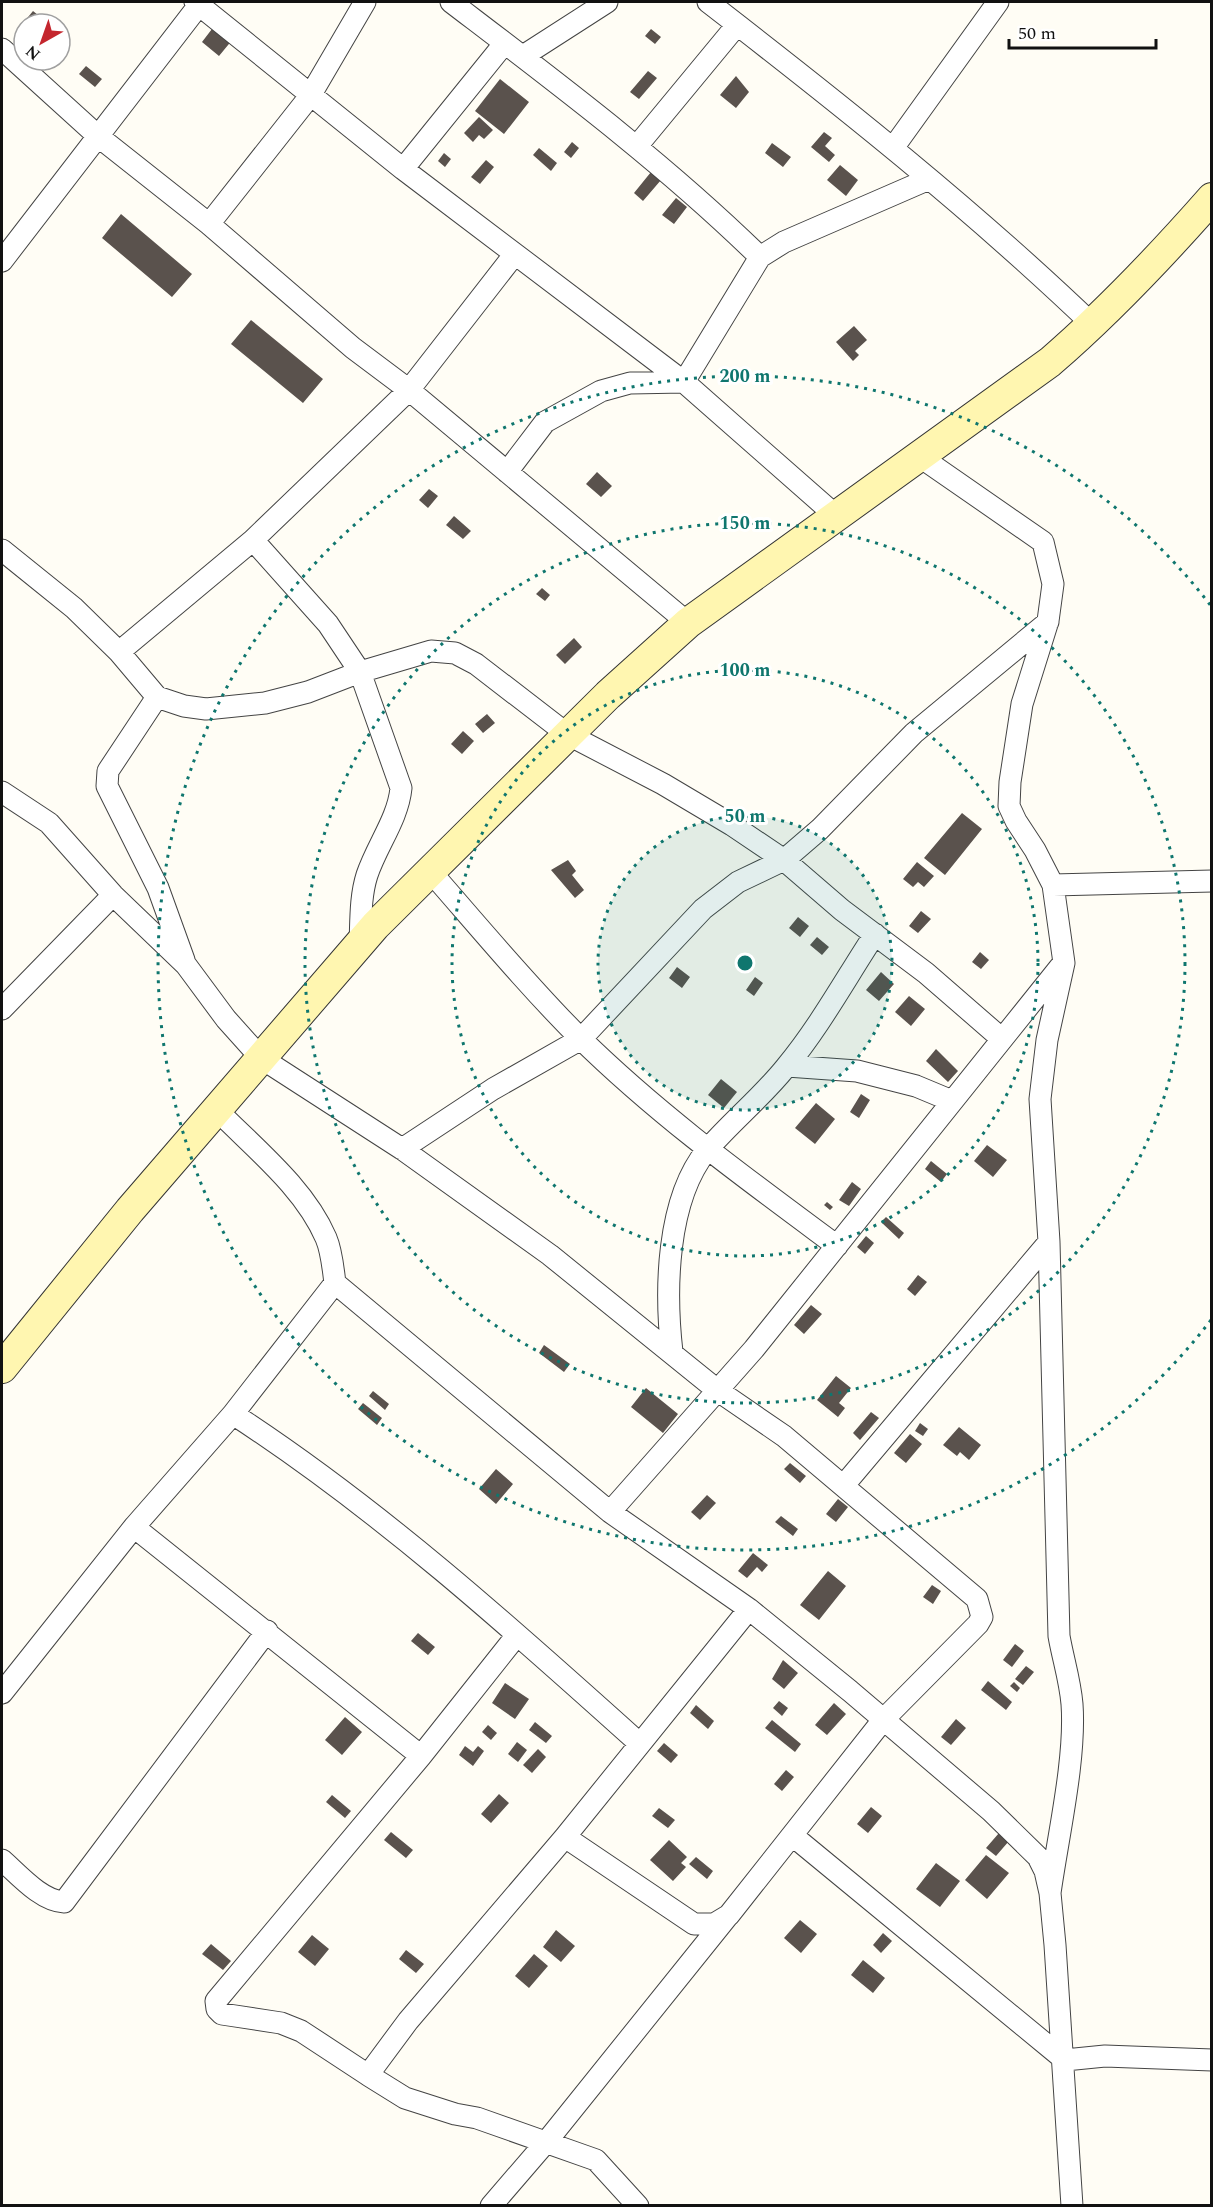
<svg xmlns="http://www.w3.org/2000/svg" width="1213" height="2207" font-family="Spectral,serif">
<style>
.building{fill:#5a524d}
.lines{fill:none;stroke-linecap:round;stroke-linejoin:round}
.street-casing{stroke:#444;stroke-width:23}
.secondary-casing{stroke:#333;stroke-width:32}
.street{stroke:#fff;stroke-width:21}
.secondary{stroke:#fff6b0;stroke-width:30}
.ring{fill:none;stroke:#0f766e;stroke-width:3;stroke-dasharray:3 6}
.centre{fill:#0f766e;stroke:#fff;stroke-width:3}
.ring-label{font-size:18px;text-anchor:middle;font-weight:bold;fill:#0f766e;stroke:#fff;stroke-width:6;stroke-linejoin:round;paint-order:stroke}
</style>
<rect width="100%" height="100%" fill="#fffdf5"/>
<!-- building -->
<path class="building" d="M33 11 49 24H24V31L20 27Z
M215 25 233 39 219 56 202 42Z
M651 29 661 37 655 44 645 36Z
M86 66 102 79 95 87 79 74Z
M648 71 657 78 639 99 630 92Z
M736 76 749 92 736 108 720 95Z
M500 79 529 102 504 134 475 111Z
M479 117 493 130 484 139 479 135 473 142 464 133Z
M824 132 832 138 825 146 835 155 829 162 811 147Z
M572 142 579 148 571 158 564 152Z
M772 143 791 157 783 167 765 153Z
M539 148 557 163 551 171 533 155Z
M444 153 451 159 445 167 438 161Z
M486 160 494 167 480 184 471 177Z
M840 165 858 180 846 196 827 180Z
M651 172 661 180 643 201 634 193Z
M676 198 687 207 674 224 662 215Z
M121 214 192 274 172 297 102 238Z
M251 320 323 379 303 403 231 344Z
M854 326 867 340 855 351 859 355 853 361 836 342Z
M597 472 612 486 601 497 586 484Z
M429 489 438 496 428 508 419 500Z
M454 516 471 531 463 539 446 525Z
M542 588 550 595 545 601 536 594Z
M574 638 582 647 565 664 556 655Z
M487 714 495 723 483 733 475 724Z
M463 731 474 741 462 754 451 744Z
M962 813 982 829 945 875 924 858Z
M568 860 576 871 572 875 584 890 575 898 551 870Z
M917 862 934 876 924 887 918 882 913 887 903 879Z
M921 911 931 919 918 933 909 926Z
M798 917 809 926 800 937 789 928Z
M817 937 829 947 822 955 810 945Z
M980 952 989 960 981 969 972 962Z
M677 967 690 977 682 988 669 978Z
M881 972 894 984 879 1001 866 990Z
M755 977 763 983 754 996 746 990Z
M909 996 925 1009 911 1026 895 1012Z
M936 1049 958 1071 948 1082 926 1061Z
M721 1079 737 1092 724 1108 708 1095Z
M861 1094 870 1100 859 1118 850 1112Z
M816 1103 835 1119 815 1144 795 1128Z
M987 1145 1007 1160 993 1177 974 1161Z
M931 1161 947 1174 941 1182 925 1169Z
M852 1182 861 1189 849 1206 839 1200Z
M827 1202 833 1207 830 1210 824 1205Z
M886 1217 904 1233 899 1239 881 1222Z
M866 1236 874 1243 865 1254 857 1247Z
M918 1275 927 1282 915 1296 907 1289Z
M811 1305 822 1314 804 1334 794 1325Z
M544 1345 570 1364 564 1372 539 1353Z
M836 1376 851 1388 839 1403 845 1408 838 1417 817 1400Z
M646 1388 678 1414 663 1433 631 1407Z
M373 1391 389 1404 385 1410 369 1396Z
M363 1403 382 1418 377 1425 358 1409Z
M871 1412 879 1418 860 1440 853 1433Z
M920 1423 928 1429 923 1436 915 1431Z
M959 1427 981 1445 969 1460 960 1452 957 1456 943 1445Z
M910 1434 922 1444 906 1463 894 1453Z
M790 1463 806 1476 800 1483 784 1469Z
M496 1469 513 1484 496 1504 479 1489Z
M707 1495 716 1503 700 1520 691 1512Z
M838 1499 848 1507 836 1522 826 1514Z
M781 1516 798 1529 793 1536 775 1522Z
M753 1553 768 1565 762 1572 757 1567 747 1578 738 1571Z
M828 1571 846 1586 819 1620 800 1605Z
M932 1585 941 1591 933 1604 923 1597Z
M418 1633 435 1647 428 1655 411 1641Z
M1015 1644 1024 1651 1012 1667 1003 1660Z
M783 1660 798 1673 784 1689 772 1679Z
M1026 1666 1034 1672 1023 1685 1015 1679Z
M988 1681 1012 1702 1006 1710 981 1690Z
M1014 1682 1020 1688 1017 1692 1010 1686Z
M505 1683 529 1699 515 1719 492 1703Z
M779 1701 788 1708 782 1716 773 1708Z
M834 1703 846 1714 827 1735 815 1725Z
M696 1705 714 1721 708 1729 690 1713Z
M345 1717 362 1732 342 1755 325 1740Z
M956 1719 966 1728 951 1745 941 1737Z
M772 1720 801 1744 795 1752 765 1728Z
M535 1722 552 1736 546 1743 529 1730Z
M488 1725 497 1733 491 1740 482 1732Z
M517 1742 527 1750 518 1762 508 1754Z
M664 1743 678 1755 671 1763 657 1751Z
M465 1746 473 1752 478 1746 484 1751 473 1766 459 1755Z
M538 1749 546 1757 532 1773 523 1765Z
M786 1770 794 1777 782 1791 774 1784Z
M499 1794 509 1803 491 1823 481 1814Z
M332 1795 351 1811 345 1818 326 1802Z
M871 1807 882 1816 868 1833 857 1824Z
M659 1808 675 1820 668 1828 652 1816Z
M391 1832 413 1850 406 1858 384 1840Z
M999 1833 1009 1841 996 1856 986 1848Z
M669 1840 687 1857 681 1863 686 1867 673 1881 650 1860Z
M986 1855 1009 1873 987 1899 965 1880Z
M696 1857 713 1871 707 1879 689 1864Z
M936 1863 960 1881 940 1907 916 1889Z
M800 1920 817 1934 801 1953 784 1938Z
M556 1930 575 1946 561 1962 543 1947Z
M883 1933 892 1941 881 1953 873 1945Z
M312 1935 329 1949 315 1966 298 1952Z
M211 1944 231 1961 223 1970 202 1954Z
M406 1950 424 1964 416 1973 399 1959Z
M534 1954 548 1966 529 1988 515 1976Z
M863 1960 885 1978 873 1993 851 1975Z"/>
<g class="lines">
<defs>
<path id="street" d="M451 2C557 83 664 163 760 257L684 382 630 383 601 391 545 422 507 472
M708 2C840 104 972 209 1093 325
M199 5 403 169 684 382 835 515
M2 49 99 137 209 224 353 348 409 390 688 623
M523 56 607 2
M637 146 737 25
M893 148 998 2
M403 169 504 44
M209 224 310 96 365 2
M760 257 784 242 929 179
M2 261 199 5 195 2
M919 456 1043 542 1053 584 1048 621 1022 704 1010 782 1009 806 1016 821 1035 850 1053 885 1064 963 1047 1040 1040 1099 1049 1242 1059 1636C1063 1659 1070 1680 1072 1704 1076 1759 1058 1836 1050 1893
M253 540 328 624 360 672 401 788C398 819 377 845 367 875 360 897 361 921 360 944
M2 550 74 608 119 652 157 697 108 771 107 786 158 888 184 960
M119 652 253 540 409 390 514 255
M157 697 184 706 206 709 265 703 308 692 360 672 431 651 455 653 476 664 567 734 663 784 732 825 784 860 842 910 926 973 1002 1039
M2 792 49 823 113 895 186 965 226 1019 261 1058 402 1149 550 1255 717 1390 784 1436 977 1599 982 1617 978 1624 883 1720 729 1915 714 1924H694L565 1837
M430 871C479 927 527 985 579 1037 658 1115 748 1180 837 1246
M1053 885 1212 881
M2 1009 113 895
M787 1066 857 1071 916 1086 952 1101
M216 1109C254 1148 304 1187 326 1238 332 1252 333 1269 335 1283L610 1512 749 1609 850 1691 991 1811 1038 1857 1045 1871 1050 1893 1055 1945 1072 2206
M402 1149 493 1089 581 1039 703 909 738 882 784 860 820 829 914 733 1048 622
M335 1283 233 1414C379 1509 510 1627 640 1744
M672 1352C665 1291 666 1200 707 1150 732 1121 762 1097 786 1067 820 1026 846 978 875 934
M844 1485 1049 1242
M610 1512 754 1349 1060 967
M134 1527 421 1756
M2 1693 134 1527 233 1414
M793 1836 1065 2060 1105 2056 1212 2060
M2 1860C18 1874 41 1901 64 1902L267 1631
M368 2075 301 2031 281 2023 222 2014 217 2009 216 2001 421 1756 517 1635
M491 2206 547 2141 727 1917
M638 2206 596 2160 477 2118 455 2114 405 2098 368 2075 408 2021 565 1837 749 1609"/>
<path id="secondary" d="M2 1368 130 1210 375 926 608 695 688 623 1050 362C1108 312 1161 256 1212 198"/>
</defs>
<!-- street casing -->
<use href="#street" class="street-casing"/>
<!-- secondary casing -->
<use href="#secondary" class="secondary-casing"/>
<!-- street -->
<use href="#street" class="street"/>
<!-- secondary -->
<use href="#secondary" class="secondary"/>
</g>
<!-- distance rings -->
<circle cx="745" cy="963" r="147" fill="#0f766e" fill-opacity=".12"/>
<g class="ring">
<circle cx="745" cy="963" r="147"/>
<circle cx="745" cy="963" r="293"/>
<circle cx="745" cy="963" r="440"/>
<path d="M1211 1320A587 587 0 1 1 1211 606"/>
</g>
<circle cx="745" cy="963" r="9" class="centre"/>
<g class="ring-label">
<text x="745" y="382">200 m</text>
<text x="745" y="529">150 m</text>
<text x="745" y="676">100 m</text>
<text x="745" y="822">50 m</text>
</g>
<!-- border -->
<rect width="1213" height="2207" fill="none" stroke="#111111" stroke-width="6"/>
<!-- north arrow -->
<g transform="translate(42 42) rotate(220)"><circle r="28" fill="#ffffff" stroke="#a0a0a0" stroke-width="1.5"/>
<path d="M0-4.5L10 22L0 15L-10 22Z" fill="#c4262e"/>
<text y="-9" font-size="16" font-weight="bold" text-anchor="middle" fill="#111111">N</text>
</g>
<!-- scale -->
<path d="M1009 39v9h147v-9" fill="none" stroke="#111111" stroke-width="3"/>
<text x="1018" y="39" font-size="18" fill="#111111" stroke="#ffffff" stroke-width="4.5" paint-order="stroke">50 m</text>
</svg>
